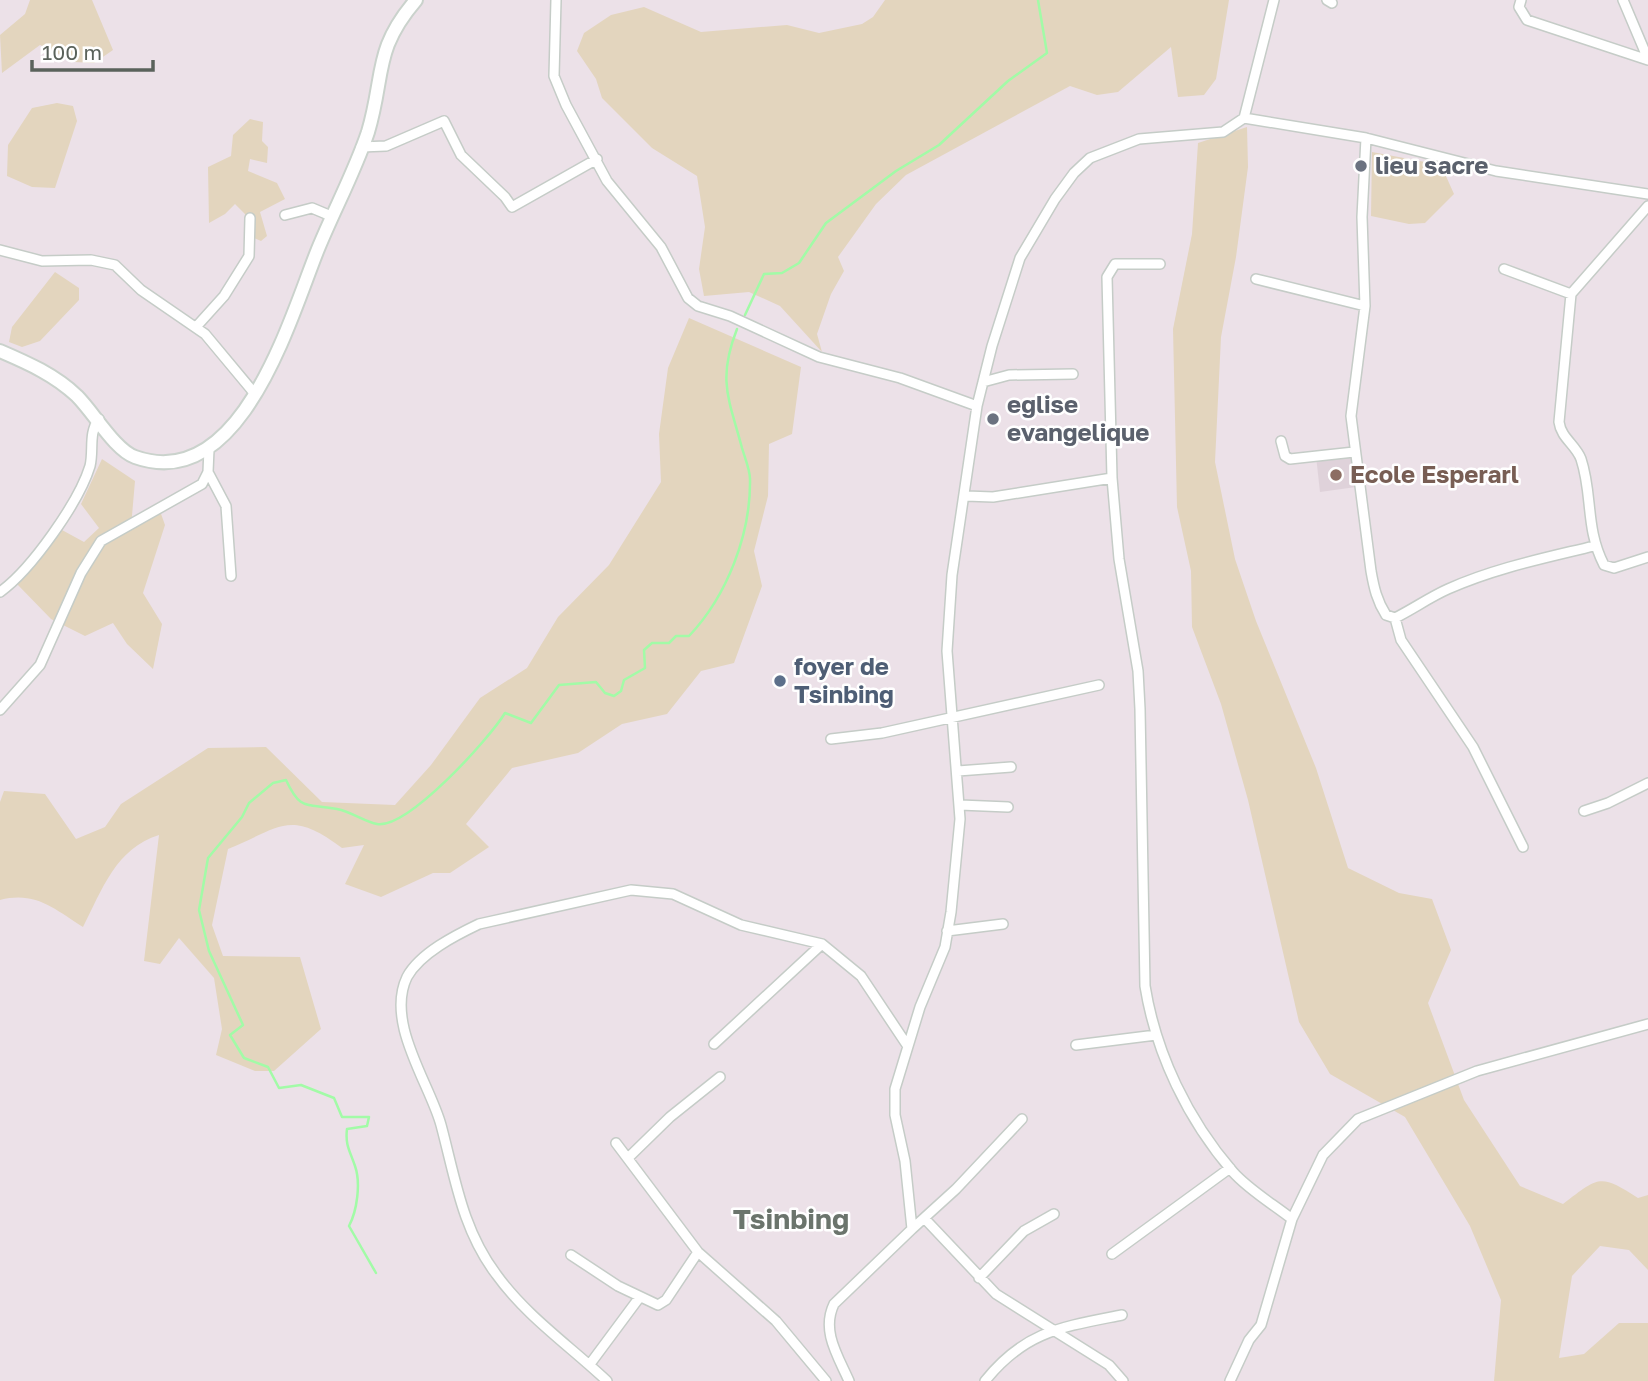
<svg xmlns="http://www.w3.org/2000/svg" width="1648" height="1381" font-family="'Golos Text',sans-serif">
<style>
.education{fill:#dfd2da}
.green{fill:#e3d5be}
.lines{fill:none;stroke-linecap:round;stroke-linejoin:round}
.stream{stroke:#a2fba7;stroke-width:2.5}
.minor-casing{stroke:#c5ccc7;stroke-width:12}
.secondary-casing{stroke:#cad2cc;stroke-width:16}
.minor{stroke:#fff;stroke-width:9}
.secondary{stroke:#fff;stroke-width:12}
.worship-dot{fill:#6b7280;stroke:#fff;stroke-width:2.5}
.education-dot{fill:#8d6e63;stroke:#fff;stroke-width:2.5}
.service-dot{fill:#5c6f8a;stroke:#fff;stroke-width:2.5}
.labels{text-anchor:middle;stroke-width:5;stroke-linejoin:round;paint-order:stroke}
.worship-label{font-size:24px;font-weight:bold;fill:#5b616d;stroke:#fff;text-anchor:start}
.education-label{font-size:24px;font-weight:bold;fill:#785e54;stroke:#fff;text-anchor:start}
.service-label{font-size:24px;font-weight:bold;fill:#4e5e75;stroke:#fff;text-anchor:start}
.quarter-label{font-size:28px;font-weight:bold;fill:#6b746c;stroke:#fff}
</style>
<rect width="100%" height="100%" fill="#ece1e8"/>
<!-- education -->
<path class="education" d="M1351 451 1356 487 1320 492 1316 456Z"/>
<!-- green -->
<path class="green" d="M30 0H92L113 50 94 63 75 62 40 45 2 73 0 35 25 14Z
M885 0H1229L1216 79 1204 95 1178 97 1171 47 1118 92 1097 95 1070 86 906 175 876 204 838 257 844 271 831 294 817 334 822 352 780 306 749 292 704 296 699 269 705 227 697 176 652 148 602 98 596 79 577 51 584 33 611 15 644 7 701 32 787 25 819 33 862 24 873 17Z
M57 103 73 106 77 121 55 188 32 187 7 176 8 145 32 108Z
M250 119 263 122 262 141 268 147 267 163 250 159 248 171 277 183 285 199 260 212 267 236 261 241 244 234 245 214 235 204 225 214 209 223 208 167 231 156 233 135Z
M1247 127 1248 167 1236 257 1221 337 1215 462 1235 559 1256 621 1316 768 1348 868 1399 893 1432 899 1451 950 1428 1003 1464 1100 1520 1186 1563 1204C1599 1177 1599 1173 1638 1198L1648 1195V1270L1629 1250 1600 1246 1572 1276 1559 1358 1584 1354 1619 1323H1648V1381H1494L1501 1300 1470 1226 1405 1117 1330 1074 1299 1022 1248 800 1221 704 1192 627 1191 571 1177 507 1173 329 1192 234 1198 143Z
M1372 152 1441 165 1454 194 1425 223 1409 224 1371 216Z
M55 272 79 288V300L40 341 22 347 9 342 12 327Z
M689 318 801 367 792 434 769 444 768 496 754 551 762 586 734 663 701 671 667 714 622 724 578 753 512 768 466 824 489 847 450 873H433L381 897 345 884 364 845 342 848C289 808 280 828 228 849L212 925 223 956 300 957 321 1029 274 1071H255L216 1055 222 1029 214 978 179 938 160 964 144 961 159 835C116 848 102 890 83 927 54 909 36 891 0 900V802L4 791 45 794 76 839 105 827 121 804 208 748 266 747 322 802 395 805 431 765 480 698 527 668 558 617 609 565 661 482 659 434 668 368Z
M102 459 135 481 131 527 160 511 165 525 143 593 162 624 153 669 127 644 113 623 85 636 51 619 16 583 62 530 84 542 99 528 81 504Z"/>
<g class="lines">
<!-- stream -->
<path class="stream" d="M745 315 764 274 782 273 799 263 826 223 896 171 939 145 1008 81 1047 53 1038 0
M376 1273 349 1226C357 1211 361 1183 355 1166 350 1151 345 1145 347 1129L367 1126 369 1117H342L334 1098 301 1085 279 1088 268 1067 244 1058 230 1035 243 1025 209 951 199 910 208 858 242 817 249 803 273 783 286 780C301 812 306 803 337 809 352 812 365 822 377 824 408 829 489 739 505 713L531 723 559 685 596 682 605 693 614 696 621 691 624 680 645 668 644 650 652 643H669L676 636H689C727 596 751 534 750 479 750 470 745 458 742 448 729 399 717 380 737 329"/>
<defs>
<path id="minor" d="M556 0 554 76 566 105 607 181 661 247 688 298 698 306 730 316 819 357 900 378 977 406
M1327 0 1332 3
M1521 0 1519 7 1527 20 1648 60
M1623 0 1648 59
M1244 118 1366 138 1496 171 1648 194
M1366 138 1362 217 1365 306 1351 416 1371 571C1374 588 1377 601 1386 615L1395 618C1413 609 1430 597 1448 589 1495 568 1545 558 1594 546
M361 147 386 146 444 121 461 155 505 197 512 207 597 159
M1648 206 1571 294 1559 422C1561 438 1576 445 1581 459 1593 495 1585 528 1604 565L1614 568 1648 557
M285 215 312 208 331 216
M0 250 42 261 91 260 115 265 141 290 205 334 255 394
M1504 269 1571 294
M1256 279 1365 306
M196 327 224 296 249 256 250 218
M983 382 1009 375 1073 374
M1281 441 1285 456 1290 459 1354 452
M208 472 226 506 231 576
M1112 478 1107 277 1115 264H1160
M966 496 993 497 1112 478 1119 559 1138 671 1140 709 1145 986C1156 1054 1188 1120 1233 1172 1249 1190 1273 1204 1292 1219L1261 1325 1249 1340 1230 1381
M0 592C31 570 79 502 90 466 94 450 88 433 99 419
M1395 618 1401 640 1473 747 1523 847
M0 710 40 665 81 573 101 541 202 484 208 472 209 449
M831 739 882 733 1099 685
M958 771 1011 767
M960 805 1008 807
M1584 811 1608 803 1648 783
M947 931 1003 924
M714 1044 822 944
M1076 1045 1156 1035
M616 1143 698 1252 776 1321 826 1381
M629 1157 670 1117 720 1077
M925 1219 996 1294 1109 1365 1123 1381
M1292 1219 1323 1155 1358 1119 1477 1071 1648 1024
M912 1229 956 1189 1022 1119
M1112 1254 1230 1168
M571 1255 618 1286 658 1305 666 1300 698 1252
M979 1278 1024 1231 1054 1214
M590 1364 639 1298
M607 1381C570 1346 526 1316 496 1274 462 1229 455 1177 441 1125 430 1084 385 1023 407 977 420 953 456 935 479 924L631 890 673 894 741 925 822 944 861 976 907 1045
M849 1381C838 1356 821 1331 834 1304L912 1229 905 1161 895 1115V1089L920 1007 945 947 951 912 960 819 947 651 952 575 977 406 992 346 1020 258 1055 199 1074 173 1090 158 1139 139 1223 132 1244 118 1274 0
M985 1381C1025 1331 1062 1327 1122 1315"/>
<path id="secondary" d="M0 351C28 363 55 375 77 396 94 413 115 450 135 457 241 495 290 318 318 249 334 210 355 171 368 132 385 75 373 50 416 0"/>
</defs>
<!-- minor casing -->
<use href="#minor" class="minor-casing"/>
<!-- secondary casing -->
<use href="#secondary" class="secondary-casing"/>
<!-- minor -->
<use href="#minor" class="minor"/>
<!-- secondary -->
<use href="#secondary" class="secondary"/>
</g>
<!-- markers -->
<g class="worship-dot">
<circle cx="1361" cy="166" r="7"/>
<circle cx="993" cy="419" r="7"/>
</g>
<circle class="education-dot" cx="1336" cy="475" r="7"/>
<circle class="service-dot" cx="780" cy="681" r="7"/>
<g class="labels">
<!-- worship labels -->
<g class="worship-label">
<text x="1375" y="174">lieu sacre</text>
<text x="1007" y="413">eglise<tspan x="1007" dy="28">evangelique</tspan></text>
</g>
<!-- education labels -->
<g class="education-label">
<text x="1350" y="483">Ecole Esperarl</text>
</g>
<!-- service labels -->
<g class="service-label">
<text x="794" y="675">foyer de<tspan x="794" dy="28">Tsinbing</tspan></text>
</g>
<!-- quarter labels -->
<g class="quarter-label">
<text x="791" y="1229">Tsinbing</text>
</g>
</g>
<!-- scale -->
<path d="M32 60v10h121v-10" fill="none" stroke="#5a625b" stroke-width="3.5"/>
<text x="42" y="60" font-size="21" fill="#5a625b" stroke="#ffffff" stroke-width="5" paint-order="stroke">100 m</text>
</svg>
